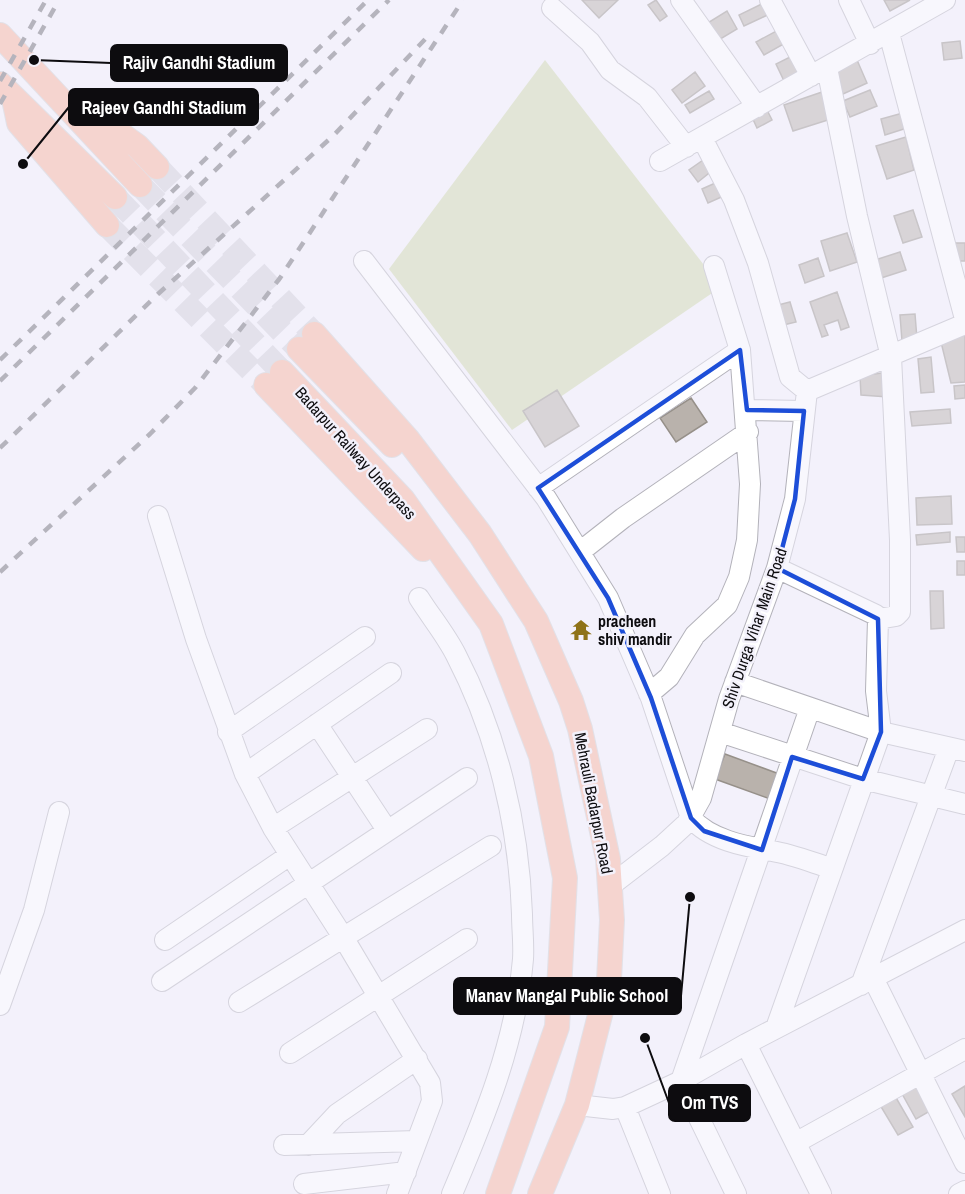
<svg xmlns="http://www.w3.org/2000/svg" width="965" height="1194" font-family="'Archivo Narrow',sans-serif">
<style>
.park{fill:#ced8aa}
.building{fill:#b9b2ac;stroke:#969089;stroke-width:1.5}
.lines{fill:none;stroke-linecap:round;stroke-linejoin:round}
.major-tunnel{stroke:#d0cfd8;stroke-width:24;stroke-dasharray:24 12;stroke-linecap:butt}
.minor-casing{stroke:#b3b2ba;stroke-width:22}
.major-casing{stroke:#cfcecf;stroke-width:26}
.minor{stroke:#fff;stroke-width:20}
.major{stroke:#f8b29a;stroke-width:24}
.rail{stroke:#6c6b71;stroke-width:4.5;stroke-dasharray:10 10;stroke-linecap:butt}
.marked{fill:none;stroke:#1d4ed8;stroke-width:4.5;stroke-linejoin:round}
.labels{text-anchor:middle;stroke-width:5;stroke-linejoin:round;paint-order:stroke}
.street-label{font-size:16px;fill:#0d0c0f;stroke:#f3f1fb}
.poi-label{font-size:16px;font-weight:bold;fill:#0d0c0f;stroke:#f3f1fb;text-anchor:start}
.leader{fill:none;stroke:#0d0c0f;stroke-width:2}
.callout-dot{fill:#0d0c0f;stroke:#f3f1fb;stroke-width:2}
.callout{fill:#0d0c0f;stroke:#0d0c0f;stroke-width:2}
.callout-label{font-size:18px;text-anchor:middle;font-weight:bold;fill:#fff}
</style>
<rect width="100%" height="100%" fill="#f3f1fb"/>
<!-- park -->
<path class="park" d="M545 60 721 287 512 430 389 269Z"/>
<!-- building -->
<path class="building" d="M582 0H618L599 18Z
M656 0 667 16 660 21 648 5Z
M884 0H910L890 11Z
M768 1 774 12 744 26 739 15Z
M727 11 737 29 717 41 706 24Z
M782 28 789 41 764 55 756 42Z
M960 41 962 58 944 60 942 43Z
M792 56 801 75 785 83 776 64Z
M857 60 867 83 843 94 832 71Z
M695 72 705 86 682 103 672 90Z
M870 90 877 106 850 117 843 101Z
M709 91 714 99 690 113 685 105Z
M822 92 831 119 793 131 784 105Z
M767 110 772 120 757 128 752 117Z
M903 113 907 128 885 135 881 119Z
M906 137 914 170 887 179 876 146Z
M706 158 714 169 698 182 689 170Z
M722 180 728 194 708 203 702 189Z
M913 210 922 237 903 243 894 216Z
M847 233 857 262 830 271 821 241Z
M954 243H965V261H954Z
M900 252 906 270 878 279 872 261Z
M818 258 824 276 805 283 799 265Z
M837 292 849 327 841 330 838 320 824 325 828 335 822 337 810 302Z
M790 302 796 322 783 325 778 305Z
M915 314 917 339 902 341 900 315Z
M965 335V382L951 383 941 342Z
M931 357 934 392 921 393 918 359Z
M889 372 888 397 861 395 860 376Z
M965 385V398L955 399 954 386Z
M557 390 579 426 545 447 523 411Z
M691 398 707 422 676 442 660 418Z
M950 409 951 423 912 426 910 412Z
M951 496 952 524 917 525 916 498Z
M950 532V542L917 545 916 535Z
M956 537H965V552H957Z
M957 561H965V575H957Z
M930 591H943L944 628 931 629Z
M725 754 782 775 773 800 715 779Z
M915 1082 930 1111 916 1119 900 1090Z
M965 1086V1117L952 1094Z
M895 1096 913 1127 898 1135 880 1105Z"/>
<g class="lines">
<!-- major-tunnel -->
<path class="major-tunnel" d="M157 167 314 334
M140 185 299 349
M115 197 282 372
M107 225 266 385"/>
<defs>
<path id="minor" d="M681 0 757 107
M770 0 811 76
M849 0 870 44
M552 8 590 42 610 70 647 97 686 147
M889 33 965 319
M827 68 857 216 891 357 900 540V612L896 616 878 619
M702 138 734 200 758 263 790 377 807 391
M660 161 945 0
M364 261 546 498 608 598 651 698 691 818C710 840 744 846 772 851 791 854 811 862 830 868
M747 410 804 411
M538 488 740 350
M158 516 196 639 245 774 273 828 343 937 430 1083 432 1101 397 1194
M581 551 623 518 748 432
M419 598C431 617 446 635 456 655 497 734 519 825 522 914 522 929 524 944 523 959 516 1042 484 1119 452 1194
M735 682 881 732 965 751
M649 694 669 677 695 635 727 605 739 577 747 540 750 484 740 350 714 266
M317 724 387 830
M228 732 365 637
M720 732 863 779 965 804
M245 774 391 673
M273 828 427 729
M610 886 662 846 687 823 701 798 729 699 777 568 795 499 807 391 965 324
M165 940 290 855
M873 978 965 1163
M162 981 467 778
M861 985 949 748
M239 1002 491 846
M0 1005 34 910 59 812
M776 1028 881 732 876 691 878 619 876 615 777 568
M746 1044 821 1194
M290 1053 467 939
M577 1105 613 1109 625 1107 681 1081 746 1044 965 930
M625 1107 660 1194
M797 1142 965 1049
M284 1145 417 1141
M308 1145 337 1114 417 1059
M304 1184 406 1172
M736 1194 681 1081 810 708
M959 1194 965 1191"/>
<path id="major" d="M0 35 140 185
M0 84 115 197
M14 99 19 123 107 225
M76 102 137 146 157 167
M314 334 408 440 480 534 536 621 571 701 580 729 608 859 612 920 609 980 577 1105 540 1194
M299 349 392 445
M282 372 403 500 491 624 541 756 565 878 557 1027 498 1194
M266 385 423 549"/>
</defs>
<!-- minor casing -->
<use href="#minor" class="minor-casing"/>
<!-- major casing -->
<use href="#major" class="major-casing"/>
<!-- minor -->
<use href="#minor" class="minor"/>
<!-- major -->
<use href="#major" class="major"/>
<!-- rail -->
<path class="rail" d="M0 81 46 0
M0 104 59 0
M0 360 368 0
M0 381 389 0
M0 448 158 294 333 136 430 34
M0 572 150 434 195 388 280 278 463 0"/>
</g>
<!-- marked area -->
<path d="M0 0H965V1194H0ZM740 350 747 410 804 411 795 499 777 568 878 619 881 732 863 779 792 757 762 850 704 831 691 818 651 698 608 598 538 488Z" fill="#f3f1fb" fill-opacity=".55" fill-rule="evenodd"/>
<path class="marked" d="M740 350 747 410 804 411 795 499 777 568 878 619 881 732 863 779 792 757 762 850 704 831 691 818 651 698 608 598 538 488Z"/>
<!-- icons -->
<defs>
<symbol id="temple-bare" viewBox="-9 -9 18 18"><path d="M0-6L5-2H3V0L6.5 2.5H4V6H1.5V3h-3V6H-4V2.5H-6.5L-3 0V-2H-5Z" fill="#8f7318" stroke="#f3f1fb" stroke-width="2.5" paint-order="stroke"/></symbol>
</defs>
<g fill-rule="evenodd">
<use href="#temple-bare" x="566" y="615" width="30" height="30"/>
</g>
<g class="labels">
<!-- street labels -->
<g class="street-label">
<text transform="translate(356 453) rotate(48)" y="6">Badarpur Railway Underpass</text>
<text transform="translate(754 628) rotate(-71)" y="6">Shiv Durga Vihar Main Road</text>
<text transform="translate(594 803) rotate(79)" y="6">Mehrauli Badarpur Road</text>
</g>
<!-- poi labels -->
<g class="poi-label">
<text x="598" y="627">pracheen<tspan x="598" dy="18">shiv mandir</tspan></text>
</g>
</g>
<!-- callouts -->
<path class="leader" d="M34 60L111 63M23 164L69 107M690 897L681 996M645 1038L669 1103"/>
<g class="callout-dot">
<circle cx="34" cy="60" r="6"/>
<circle cx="23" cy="164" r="6"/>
<circle cx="690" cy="897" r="6"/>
<circle cx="645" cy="1038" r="6"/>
</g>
<g class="callout">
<rect x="111" y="45" width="176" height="36" rx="6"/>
<rect x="69" y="89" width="189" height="36" rx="6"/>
<rect x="454" y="978" width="227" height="36" rx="6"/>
<rect x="669" y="1085" width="81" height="36" rx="6"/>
</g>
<g class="callout-label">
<text x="199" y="69">Rajiv Gandhi Stadium</text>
<text x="164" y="114">Rajeev Gandhi Stadium</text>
<text x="567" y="1002">Manav Mangal Public School</text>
<text x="710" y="1109">Om TVS</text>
</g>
</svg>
